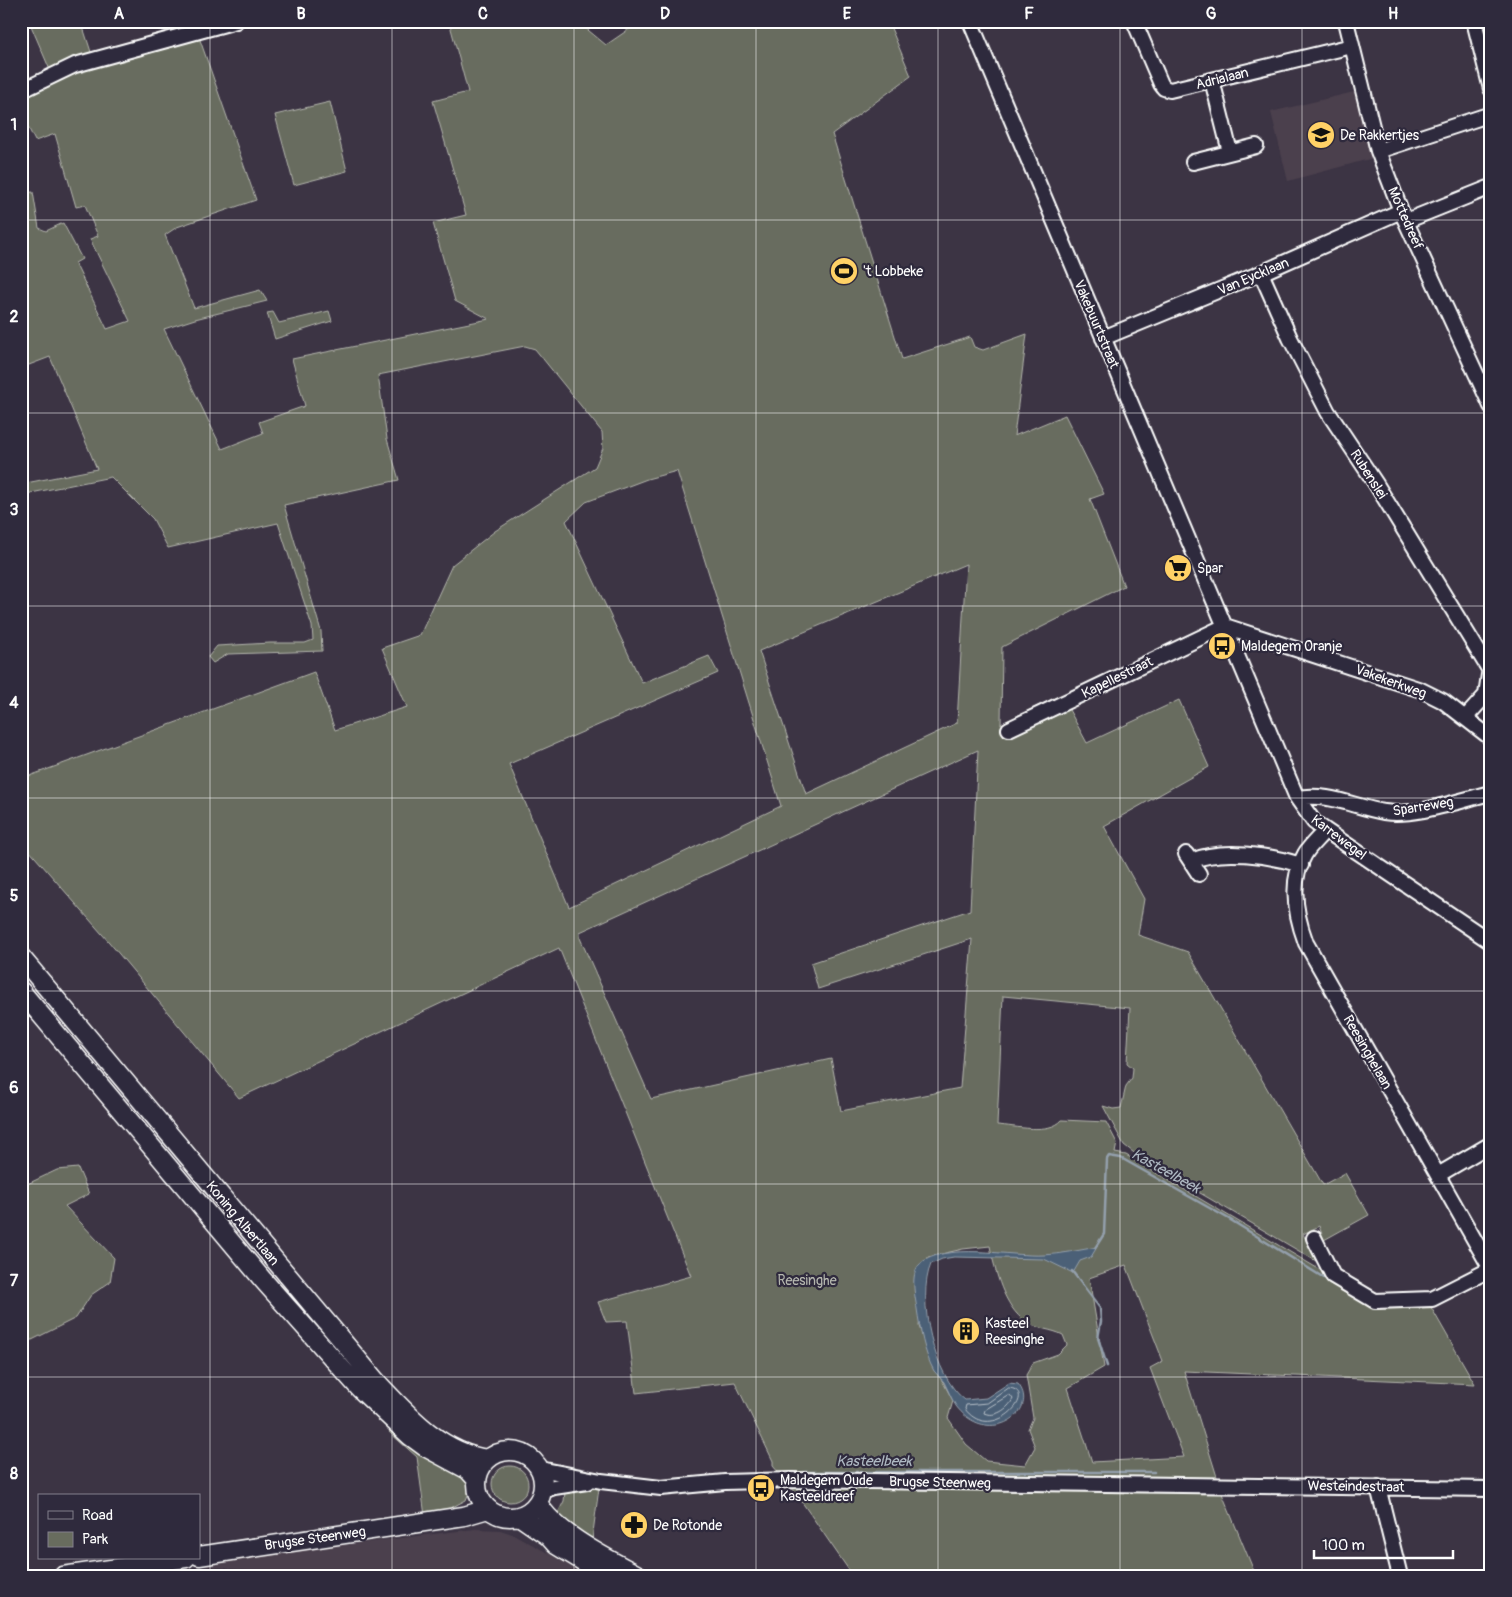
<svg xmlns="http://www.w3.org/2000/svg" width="1512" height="1597" font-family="Pangolin,sans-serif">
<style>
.built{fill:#4c404d}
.green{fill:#686c5e;stroke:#b4b6ae;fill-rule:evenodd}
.water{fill:#4c6177;stroke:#94a0ad}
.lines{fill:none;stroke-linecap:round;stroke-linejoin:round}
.shore{stroke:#b7c0c9;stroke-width:1}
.stream{stroke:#94a0ad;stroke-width:2.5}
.minor-casing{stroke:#fff;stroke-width:18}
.major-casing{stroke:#fff;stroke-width:21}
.minor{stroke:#2f2a3d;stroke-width:14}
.major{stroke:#2f2a3d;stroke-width:18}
.grid{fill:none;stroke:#fff;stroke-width:1;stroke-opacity:0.55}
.labels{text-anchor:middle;stroke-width:4.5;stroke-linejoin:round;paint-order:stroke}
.street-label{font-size:14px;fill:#fff;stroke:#2f2a3d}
.poi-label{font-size:14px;fill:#fff;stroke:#2f2a3d;text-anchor:start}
.park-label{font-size:14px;fill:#b4b6ae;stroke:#2f2a3d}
.water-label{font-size:15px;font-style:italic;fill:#aeb8c2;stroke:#2f2a3d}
.neatline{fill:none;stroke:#fff;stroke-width:2}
.grid-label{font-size:16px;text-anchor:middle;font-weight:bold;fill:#fff}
</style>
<rect width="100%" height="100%" fill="#3c3444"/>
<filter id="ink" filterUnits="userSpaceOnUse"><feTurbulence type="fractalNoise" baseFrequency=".02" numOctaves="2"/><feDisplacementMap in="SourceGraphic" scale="10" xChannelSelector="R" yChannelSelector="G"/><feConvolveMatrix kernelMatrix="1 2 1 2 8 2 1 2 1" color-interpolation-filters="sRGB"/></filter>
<g filter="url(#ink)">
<!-- built -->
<path class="built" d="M1354 92 1373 158 1288 181 1271 112Z
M475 1529 500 1530 515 1535 589 1576H288L206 1566 230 1559Z"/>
<!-- green -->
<path class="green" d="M29 21H81L92 55 50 70Z
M449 21H577L606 45 641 21H888L911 76 832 134 902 359 970 337 974 347 983 350 1027 334 1014 436 1065 415 1104 494 1090 499 1124 586 1002 647 1001 724 1061 695 1087 743 1179 700 1209 767 1104 826 1144 899 1138 935 1188 952 1323 1185 1345 1173 1369 1215 1324 1240 1319 1226 1303 1234 1316 1261 1142 1159 1124 1145 1103 1106 1113 1109 1121 1108 1126 1086 1132 1078 1133 1068 1127 1063 1130 1008 1003 996 997 1125C1015 1126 1049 1135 1062 1120L1106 1122 1117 1143 1115 1153 1126 1155 1317 1268 1364 1300 1428 1302 1475 1384 1184 1371 1223 1496 1256 1576H853L795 1492 773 1466V1461L735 1382 636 1393 627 1321 606 1322 598 1302 691 1276 559 948 239 1098 109 942 21 841V779L314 672 335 730 407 707 382 648 420 635 452 565 495 531 595 467 603 448 602 432 535 349 525 346 378 375 387 439 399 480 284 505 321 631 322 651 228 654 213 663 208 657 217 646 270 643H305L313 640 312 626 278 523 168 548 153 519 111 477 21 495V484L97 469 50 357 21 368V192L22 193 33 192 39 228 46 231 63 223 82 259 75 263 107 329 130 321 90 239 98 236 85 205 76 207 55 134 35 141 28 127 21 129V98L78 70 199 37 256 200 177 227 165 235 194 308 260 290 267 301 195 319 164 329 222 449 263 433 259 422 305 406 292 359 489 319 455 301 433 223 466 215 433 101 468 92ZM677 471 781 806 569 907 509 764 718 673 709 656 642 683 566 521 586 502 647 479ZM966 564 957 723 806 794 759 651ZM978 750 970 910 811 963 818 989 972 939 960 1088 841 1111 831 1059 651 1099 580 938V932ZM990 1246C995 1271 1004 1307 1026 1322 1036 1329 1052 1329 1063 1335L1067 1345 1058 1354 1033 1363 1026 1375 1033 1418 1028 1429 1035 1447 1025 1465 986 1461 966 1444 948 1418 953 1401 943 1382 934 1370 919 1326 928 1257 963 1249ZM1126 1265 1163 1361 1150 1368 1184 1457 1092 1462 1068 1388 1104 1367 1089 1278Z
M330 102 347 171 294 185 275 115Z
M329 311 332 321 275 339 267 313 273 312 279 323Z
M78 1168 89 1194 65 1206 114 1258 110 1282 91 1295 76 1318 32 1340H21V1187L57 1170Z
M394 1428 460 1469 472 1484 466 1500 445 1511 425 1516 417 1457 389 1432Z
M492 1484a18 18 0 1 1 36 0a18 18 0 1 1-36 0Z
M589 1487 599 1488 592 1540 556 1517 564 1501 565 1492Z"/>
<!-- water -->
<path class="water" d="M1097 1247 1091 1257 1080 1261 1073 1273 1044 1259 954 1257 942 1259 931 1264C916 1299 934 1377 965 1400L986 1398 1009 1383 1018 1384C1041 1411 989 1449 956 1406 951 1398 948 1390 944 1382 941 1378 937 1375 934 1371 924 1353 920 1329 917 1309 915 1296 910 1275 919 1265 941 1241 1014 1257 1044 1255 1062 1254 1080 1250 1097 1247Z"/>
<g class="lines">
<!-- shore -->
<path class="shore" d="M1009 1388C1041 1391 992 1445 965 1409L966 1405 987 1403Z
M1010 1395 1013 1399C1008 1409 995 1418 984 1413L985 1410Z"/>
<!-- stream -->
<path class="stream" d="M1095 1248 1104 1234 1107 1159 1109 1156 1121 1158 1229 1219 1329 1281
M1072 1271 1100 1308 1101 1321 1098 1338 1107 1366
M1340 1288 1363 1302
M1380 1307H1397
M804 1472H1154"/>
<defs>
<path id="minor" d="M970 21 1297 798 1314 822 1325 830 1491 942
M1134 21 1161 84 1164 88 1170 90 1352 46
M1346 21 1378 151 1401 211 1491 406
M1474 21 1491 89
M1212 80 1230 152
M21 91 75 65 236 21
M1378 151 1491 114
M1193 162 1256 146
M1406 221 1491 187
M1261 273 1290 338 1328 412 1376 484 1489 669
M1103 338 1261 273 1401 211
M1225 626 1421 690 1443 701 1491 738
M1466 717 1486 695 1491 661
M1009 729 1225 626
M1297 798C1328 792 1354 807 1384 812 1415 817 1460 800 1491 793
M1325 830C1319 838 1310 845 1305 854 1289 881 1296 916 1306 943L1491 1269
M1186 854 1199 874
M1191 861C1221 848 1270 855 1301 865
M1438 1175 1491 1144
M1314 1238 1333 1276 1375 1301 1432 1299 1491 1269
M540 1469 601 1481 661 1488 725 1482 791 1480 1491 1489
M1378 1487 1400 1576
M543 1491 554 1487 587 1482"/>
<path id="major" d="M21 957 376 1381C407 1414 441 1453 488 1459
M21 991 263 1280 360 1389 410 1436 425 1447 468 1470 477 1480
M477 1484a33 33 0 1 1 66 0a33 33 0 1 1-66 0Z
M538 1502C551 1531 612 1561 640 1576
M519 1516 548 1536 556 1545 607 1576
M199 1556 464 1516 488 1509
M63 1576 186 1558"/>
</defs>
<!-- minor casing -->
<use href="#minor" class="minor-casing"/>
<!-- major casing -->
<use href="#major" class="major-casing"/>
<!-- minor -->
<use href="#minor" class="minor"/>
<!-- major -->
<use href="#major" class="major"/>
</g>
</g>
<!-- grid -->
<path class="grid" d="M210 21V1576M392 21V1576M574 21V1576M756 21V1576M938 21V1576M1120 21V1576M1302 21V1576M21 220H1491M21 413H1491M21 606H1491M21 798H1491M21 991H1491M21 1184H1491M21 1377H1491"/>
<!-- icons -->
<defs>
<symbol id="school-disc" viewBox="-11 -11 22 22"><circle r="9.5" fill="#ffd166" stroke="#2f2a3d"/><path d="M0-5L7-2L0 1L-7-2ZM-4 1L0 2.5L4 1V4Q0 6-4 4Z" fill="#111"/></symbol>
<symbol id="stadium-disc" viewBox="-11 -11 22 22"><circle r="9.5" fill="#ffd166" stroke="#2f2a3d"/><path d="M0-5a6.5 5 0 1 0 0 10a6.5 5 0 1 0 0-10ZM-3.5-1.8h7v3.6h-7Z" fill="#111"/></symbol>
<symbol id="supermarket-disc" viewBox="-11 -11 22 22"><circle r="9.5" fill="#ffd166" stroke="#2f2a3d"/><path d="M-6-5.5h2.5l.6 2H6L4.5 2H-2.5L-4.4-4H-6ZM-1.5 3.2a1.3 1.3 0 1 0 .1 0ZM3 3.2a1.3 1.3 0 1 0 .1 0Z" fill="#111"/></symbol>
<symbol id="bus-disc" viewBox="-11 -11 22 22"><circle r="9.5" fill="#ffd166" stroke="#2f2a3d"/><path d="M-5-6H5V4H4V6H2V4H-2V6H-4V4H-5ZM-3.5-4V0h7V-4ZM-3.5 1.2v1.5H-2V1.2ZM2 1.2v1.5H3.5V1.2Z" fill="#111"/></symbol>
<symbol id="building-disc" viewBox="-11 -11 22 22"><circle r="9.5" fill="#ffd166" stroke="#2f2a3d"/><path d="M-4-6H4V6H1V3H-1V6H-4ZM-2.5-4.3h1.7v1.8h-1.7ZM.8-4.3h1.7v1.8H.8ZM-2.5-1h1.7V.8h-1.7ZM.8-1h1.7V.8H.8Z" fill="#111"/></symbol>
<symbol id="pharmacy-disc" viewBox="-11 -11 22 22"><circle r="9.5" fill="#ffd166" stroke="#2f2a3d"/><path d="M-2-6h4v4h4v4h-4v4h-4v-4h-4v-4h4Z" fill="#111"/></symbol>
</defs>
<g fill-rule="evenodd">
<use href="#school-disc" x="1305" y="119" width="32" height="32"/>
<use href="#stadium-disc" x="828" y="255" width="32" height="32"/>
<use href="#supermarket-disc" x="1162" y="552" width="32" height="32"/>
<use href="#bus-disc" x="1206" y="630" width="32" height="32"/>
<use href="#building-disc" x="950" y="1315" width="32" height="32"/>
<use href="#bus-disc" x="745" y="1472" width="32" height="32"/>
<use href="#pharmacy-disc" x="618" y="1509" width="32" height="32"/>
</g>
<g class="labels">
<!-- street labels -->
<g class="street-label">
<text transform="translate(1222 78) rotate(-14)" y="5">Adrialaan</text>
<text transform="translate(1406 218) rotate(66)" y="5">Mottedreef</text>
<text transform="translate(1253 276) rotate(-23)" y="5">Van Eycklaan</text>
<text transform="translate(1097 324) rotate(67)" y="5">Vakebuurtstraat</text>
<text transform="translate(1369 474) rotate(57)" y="5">Rubenslei</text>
<text transform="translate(1117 677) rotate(-26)" y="5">Kapellestraat</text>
<text transform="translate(1391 681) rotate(20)" y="5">Vakekerkweg</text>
<text transform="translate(1423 806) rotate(-9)" y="5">Sparreweg</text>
<text transform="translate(1339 837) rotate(37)" y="5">Karrewegel</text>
<text transform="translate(1368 1052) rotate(60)" y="5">Reesinghelaan</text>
<text transform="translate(243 1223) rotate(50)" y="5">Koning Albertlaan</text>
<text transform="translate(940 1482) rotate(1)" y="5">Brugse Steenweg</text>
<text transform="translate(1356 1486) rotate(1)" y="5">Westeindestraat</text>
<text transform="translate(315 1538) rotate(-8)" y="5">Brugse Steenweg</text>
</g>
<!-- poi labels -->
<g class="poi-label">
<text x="1340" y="140">De Rakkertjes</text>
<text x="863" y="276">'t Lobbeke</text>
<text x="1197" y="573">Spar</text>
<text x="1241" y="651">Maldegem Oranje</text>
<text x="985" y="1328">Kasteel<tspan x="985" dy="16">Reesinghe</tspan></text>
<text x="780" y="1485">Maldegem Oude<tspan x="780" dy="16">Kasteeldreef</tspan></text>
<text x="653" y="1530">De Rotonde</text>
</g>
<!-- park labels -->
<g class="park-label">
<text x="807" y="1285">Reesinghe</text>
</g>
<!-- water labels -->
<g class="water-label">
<text transform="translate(1166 1171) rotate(29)" y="5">Kasteelbeek</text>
<text x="874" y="1466">Kasteelbeek</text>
</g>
</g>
<!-- margin -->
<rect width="1512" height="1597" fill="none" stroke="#2f2a3d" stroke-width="55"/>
<!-- legend -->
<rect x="38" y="1494" width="162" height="65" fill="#2f2a3d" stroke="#827f8b"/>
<rect x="48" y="1511" width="25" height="8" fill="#2f2a3d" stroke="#827f8b"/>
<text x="82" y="1520" font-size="15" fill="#ffffff">Road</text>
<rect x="48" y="1532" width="25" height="15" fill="#686c5e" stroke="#827f8b"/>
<text x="82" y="1544" font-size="15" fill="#ffffff">Park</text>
<!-- scale -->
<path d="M1314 1550v8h139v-8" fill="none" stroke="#ffffff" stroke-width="2.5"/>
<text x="1322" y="1550" font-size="15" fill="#ffffff" stroke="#2f2a3d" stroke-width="4" paint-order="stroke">100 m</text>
<rect x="28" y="28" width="1456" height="1542" class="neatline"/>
<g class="grid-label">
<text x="119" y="19">A</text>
<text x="301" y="19">B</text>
<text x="483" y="19">C</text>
<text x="665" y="19">D</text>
<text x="847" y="19">E</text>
<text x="1029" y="19">F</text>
<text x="1211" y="19">G</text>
<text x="1393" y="19">H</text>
<text x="14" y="130">1</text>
<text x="14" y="322">2</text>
<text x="14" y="515">3</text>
<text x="14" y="708">4</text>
<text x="14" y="901">5</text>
<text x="14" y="1093">6</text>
<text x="14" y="1286">7</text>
<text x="14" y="1479">8</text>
</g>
</svg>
